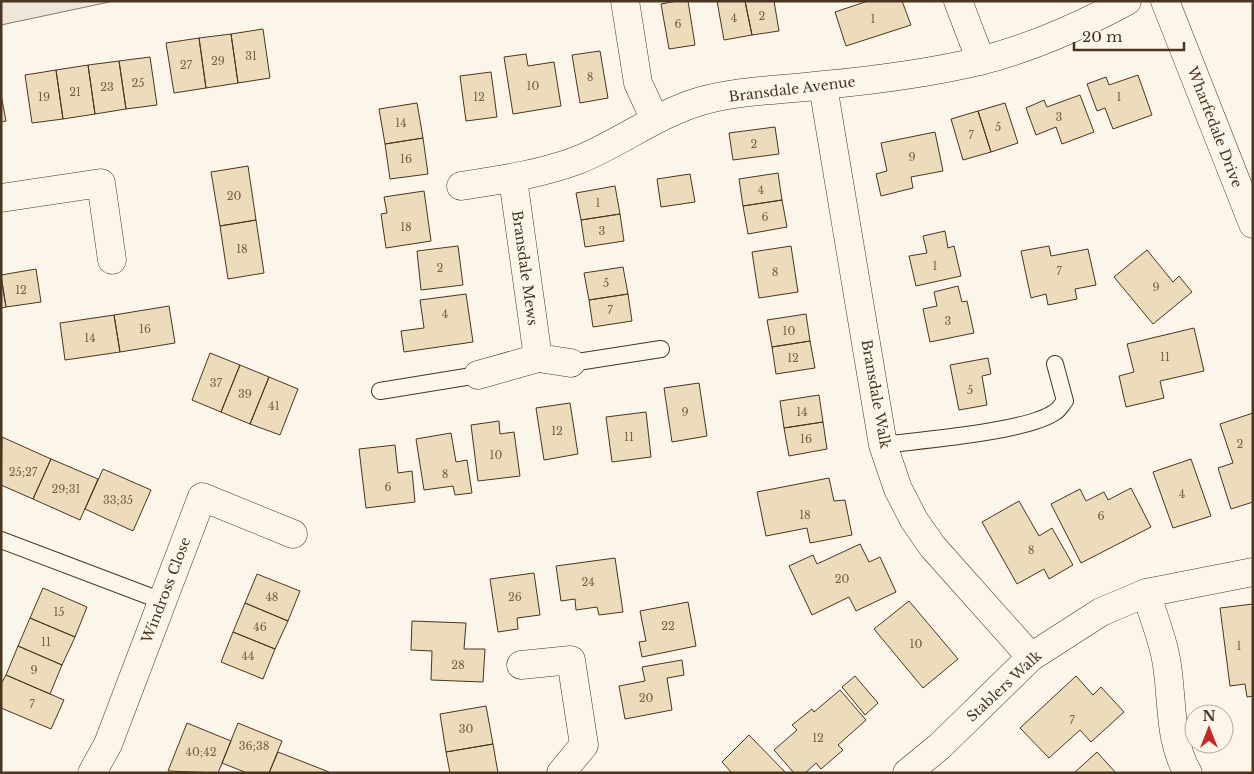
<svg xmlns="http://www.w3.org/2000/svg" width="1254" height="774" font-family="'Libre Baskerville',serif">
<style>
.green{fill:#ede6d9;stroke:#887966}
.building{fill:#ecdcbc;stroke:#4a3520}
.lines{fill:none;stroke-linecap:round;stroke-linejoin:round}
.service-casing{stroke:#4a3520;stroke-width:18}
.minor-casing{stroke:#4a3520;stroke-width:29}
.service{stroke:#fbf6e9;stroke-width:16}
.minor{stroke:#fbf6e9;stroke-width:28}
.labels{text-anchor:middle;stroke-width:4;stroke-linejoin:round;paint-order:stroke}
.number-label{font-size:11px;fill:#725f47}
.street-label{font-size:14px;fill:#4a3520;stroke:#fbf6e9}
</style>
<rect width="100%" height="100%" fill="#fbf6e9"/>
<!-- green -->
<path class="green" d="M1 1H114L1 25Z"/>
<!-- building -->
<path class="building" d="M677 1H688L695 45 669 49 661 4Z
M717 1H745L752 35 724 40Z
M745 1H774L779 31 752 35Z
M868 1H902L911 25 846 46 835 12Z
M263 29 270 78 238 83 231 34Z
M231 34 238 83 206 88 199 38Z
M199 38 206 88 174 93 166 43Z
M600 51 608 98 580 103 572 55Z
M526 54 528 66 554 62 561 106 513 114 504 57Z
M150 57 157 105 126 109 119 61Z
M119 61 126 109 95 114 88 65Z
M88 65 95 114 63 119 56 70Z
M56 70 63 119 32 123 25 75Z
M491 72 497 117 466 121 460 76Z
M1138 75 1152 115 1113 129 1105 108 1097 111 1087 84 1106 77 1109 85Z
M1 94 6 121 1 122Z
M1080 95 1094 132 1062 144 1056 127 1036 135 1026 108 1044 100 1047 107Z
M417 103 423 138 385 144 379 109Z
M1005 103 1018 143 991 152 978 111Z
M978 111 991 152 963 160 951 119Z
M775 127 779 154 733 160 729 133Z
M935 132 943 171 911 177 913 188 881 196 876 174 887 171 881 143Z
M423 138 428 174 390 179 385 144Z
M248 166 256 220 220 226 211 172Z
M778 173 782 200 743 206 739 179Z
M690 174 695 202 661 207 657 179Z
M615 186 620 214 581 220 576 193Z
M424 191 431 241 386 248 381 214 387 213 384 197Z
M782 200 787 227 748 234 743 206Z
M620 214 624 241 585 247 581 220Z
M256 220 264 273 228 279 220 226Z
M945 231 948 248 954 246 961 276 916 286 909 256 927 253 923 236Z
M458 246 463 285 421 290 417 251Z
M791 246 798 292 759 298 752 252Z
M1049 246 1051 256 1088 249 1096 285 1075 289 1077 299 1048 305 1046 294 1031 298 1021 251Z
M1147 250 1173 282 1179 276 1192 292 1153 324 1114 277Z
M623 267 628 294 589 300 584 273Z
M36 269 41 302 6 307 1 275Z
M1 277 6 307 1 308Z
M958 286 962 302 967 301 974 333 930 342 923 309 937 306 934 292Z
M466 294 473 342 404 352 401 331 424 328 420 300Z
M628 294 632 321 593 327 589 300Z
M169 306 175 343 120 352 114 315Z
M806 314 810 341 772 347 767 320Z
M114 315 120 352 65 360 60 323Z
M1194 328 1204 371 1160 381 1164 398 1126 407 1119 376 1134 372 1127 344Z
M810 341 815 368 776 374 772 347Z
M210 353 240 365 221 412 192 400Z
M988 358 991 374 982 376 987 405 959 410 950 365Z
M240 365 269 377 250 424 221 412Z
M269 377 298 389 280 435 250 424Z
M699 383 707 436 672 442 664 388Z
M819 395 823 422 784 428 780 401Z
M570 403 578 454 544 460 536 408Z
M646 412 651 457 612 462 606 417Z
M1253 413V502L1231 509 1218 468 1233 463 1220 424Z
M499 421 500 434 514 432 520 476 478 481 471 425Z
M823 422 827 449 789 456 784 428Z
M451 433 456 462 467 460 472 493 455 495 453 486 424 490 416 439Z
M2 437 51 459 33 499 1 485Z
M395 445 398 473 412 471 415 502 366 508 359 449Z
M51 459 98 479 80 520 33 499Z
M1191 459 1211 516 1173 528 1153 472Z
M103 469 151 490 133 531 85 509Z
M829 478 834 501 845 500 852 535 810 543 807 528 766 536 757 492Z
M1131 488 1151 527 1081 563 1051 504 1080 489 1086 501 1104 492 1108 500Z
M1019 501 1039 536 1052 528 1073 565 1049 579 1044 569 1017 584 982 522Z
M860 544 869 562 880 557 896 592 856 611 849 597 812 615 789 566 813 555 817 564Z
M615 558 623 612 599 615 597 607 576 610 575 599 561 601 556 566Z
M534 573 540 615 517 618 518 629 498 632 490 579Z
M257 574 300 591 288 621 245 603Z
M43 588 87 607 75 637 30 618Z
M909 601 958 659 923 688 874 629Z
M688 602 696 646 642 657 639 642 646 641 640 611Z
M245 603 288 621 275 649 233 632Z
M1253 604V696L1247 697 1245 684 1230 686 1220 608Z
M30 618 75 637 62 665 18 646Z
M412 621 466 623 464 649H485L483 682 431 680 432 651 411 650Z
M233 632 275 649 263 679 221 662Z
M18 646 62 665 50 694 6 675Z
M682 660 684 675 667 678 672 710 625 719 619 686 645 681 642 667Z
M6 675 64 700 51 729 1 708V684Z
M855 676 878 703 865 715 842 687Z
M1076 676 1093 695 1101 687 1124 712 1091 742 1080 730 1049 758 1020 728Z
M840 690 866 720 838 745 843 750 821 769 816 763 805 773H794L774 750 797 730 792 725 812 709 814 712Z
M486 706 493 744 446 752 440 714Z
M187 723 231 741 218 773 168 771Z
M238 723 282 741 269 773H247L222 763Z
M749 735 786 773H732L722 762Z
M493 744 498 773H450L446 752Z
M278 752 329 772V773H269Z
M1097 752 1116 773H1074Z"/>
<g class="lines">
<defs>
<path id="service" d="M571 363 661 349
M380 391 478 375
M883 445C921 440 1027 432 1055 412 1059 410 1062 404 1065 401L1055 364
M1 540 162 601"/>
<path id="minor" d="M625 1 638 83 655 120
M958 1 981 61
M1165 1 1253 224
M823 86 883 445 898 489 914 520 932 546 1031 657
M513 179 538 358 571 363
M461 186C500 180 541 174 578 160 620 143 657 114 701 101 741 90 783 90 824 85 876 80 930 73 980 61 1031 48 1081 26 1127 1
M1 198 101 183 112 260
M478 375 538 358
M1146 593C1153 615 1162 637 1166 659 1173 696 1168 740 1188 773
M521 665 571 660 584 745 561 773
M92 773 108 744 202 497 293 534
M907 773 940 746 1031 657 1101 612 1146 593 1253 572"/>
</defs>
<!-- service casing -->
<use href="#service" class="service-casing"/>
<!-- minor casing -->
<use href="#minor" class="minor-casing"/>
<!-- service -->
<use href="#service" class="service"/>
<!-- minor -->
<use href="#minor" class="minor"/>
</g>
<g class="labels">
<!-- number labels -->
<g class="number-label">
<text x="762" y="20">2</text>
<text x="734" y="22">4</text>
<text x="873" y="23">1</text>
<text x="678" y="28">6</text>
<text x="251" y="60">31</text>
<text x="218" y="65">29</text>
<text x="186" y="69">27</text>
<text x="590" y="81">8</text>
<text x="138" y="87">25</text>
<text x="533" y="90">10</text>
<text x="107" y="91">23</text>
<text x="75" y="96">21</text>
<text x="44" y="101">19</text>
<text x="479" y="101">12</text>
<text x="1119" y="101">1</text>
<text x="1059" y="121">3</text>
<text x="401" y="127">14</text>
<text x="998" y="131">5</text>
<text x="971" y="139">7</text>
<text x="754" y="148">2</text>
<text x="912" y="161">9</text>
<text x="406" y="163">16</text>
<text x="761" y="194">4</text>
<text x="234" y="200">20</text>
<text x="598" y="207">1</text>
<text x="765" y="221">6</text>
<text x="406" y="231">18</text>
<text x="602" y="235">3</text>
<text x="242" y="253">18</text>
<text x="935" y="270">1</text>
<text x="440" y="272">2</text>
<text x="1059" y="275">7</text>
<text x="775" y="276">8</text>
<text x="606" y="287">5</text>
<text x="1156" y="291">9</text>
<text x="21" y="294">12</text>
<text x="610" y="314">7</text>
<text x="445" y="318">4</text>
<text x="948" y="325">3</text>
<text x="145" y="333">16</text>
<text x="789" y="335">10</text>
<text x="90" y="342">14</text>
<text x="1165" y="361">11</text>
<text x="793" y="362">12</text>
<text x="216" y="387">37</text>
<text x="970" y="394">5</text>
<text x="245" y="398">39</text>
<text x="274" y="410">41</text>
<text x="685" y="416">9</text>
<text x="802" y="416">14</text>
<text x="557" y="435">12</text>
<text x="629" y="441">11</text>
<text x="806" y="443">16</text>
<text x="1240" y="448">2</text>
<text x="496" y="459">10</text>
<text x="23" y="476">25;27</text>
<text x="445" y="478">8</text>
<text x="388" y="491">6</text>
<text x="66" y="493">29;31</text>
<text x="1182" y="498">4</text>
<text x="118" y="504">33;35</text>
<text x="805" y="519">18</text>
<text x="1101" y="520">6</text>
<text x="1031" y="554">8</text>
<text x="842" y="583">20</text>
<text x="588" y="586">24</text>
<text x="272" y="601">48</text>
<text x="515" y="601">26</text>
<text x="59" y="616">15</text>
<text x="668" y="630">22</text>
<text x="260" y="631">46</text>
<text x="46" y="646">11</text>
<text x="916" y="648">10</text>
<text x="1239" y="650">1</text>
<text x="248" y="660">44</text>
<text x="458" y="669">28</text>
<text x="34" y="674">9</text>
<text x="646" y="702">20</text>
<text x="32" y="708">7</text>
<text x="1072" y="724">7</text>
<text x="466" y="733">30</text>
<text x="818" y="742">12</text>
<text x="254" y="750">36;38</text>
<text x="201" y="756">40;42</text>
</g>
<!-- street labels -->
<g class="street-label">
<text transform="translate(792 89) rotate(-7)" y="5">Bransdale Avenue</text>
<text transform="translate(1215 127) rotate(69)" y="5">Wharfedale Drive</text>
<text transform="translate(525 268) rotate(82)" y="5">Bransdale Mews</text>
<text transform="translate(876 394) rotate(80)" y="5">Bransdale Walk</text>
<text transform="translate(166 590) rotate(-69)" y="5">Windross Close</text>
<text transform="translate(1004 686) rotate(-43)" y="5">Stablers Walk</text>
</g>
</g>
<!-- border -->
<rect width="1254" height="774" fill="none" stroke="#4a3520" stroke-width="5"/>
<!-- north arrow -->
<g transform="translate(1209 729)"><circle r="24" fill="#fbf6e9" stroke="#b4a999"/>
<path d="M0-4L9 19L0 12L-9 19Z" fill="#c62828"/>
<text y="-8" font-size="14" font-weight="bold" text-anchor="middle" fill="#4a3520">N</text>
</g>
<!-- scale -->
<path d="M1074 42v8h110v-8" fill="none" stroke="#4a3520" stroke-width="2.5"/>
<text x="1082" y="42" font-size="15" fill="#4a3520" stroke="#fbf6e9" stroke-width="4" paint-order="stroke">20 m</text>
</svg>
